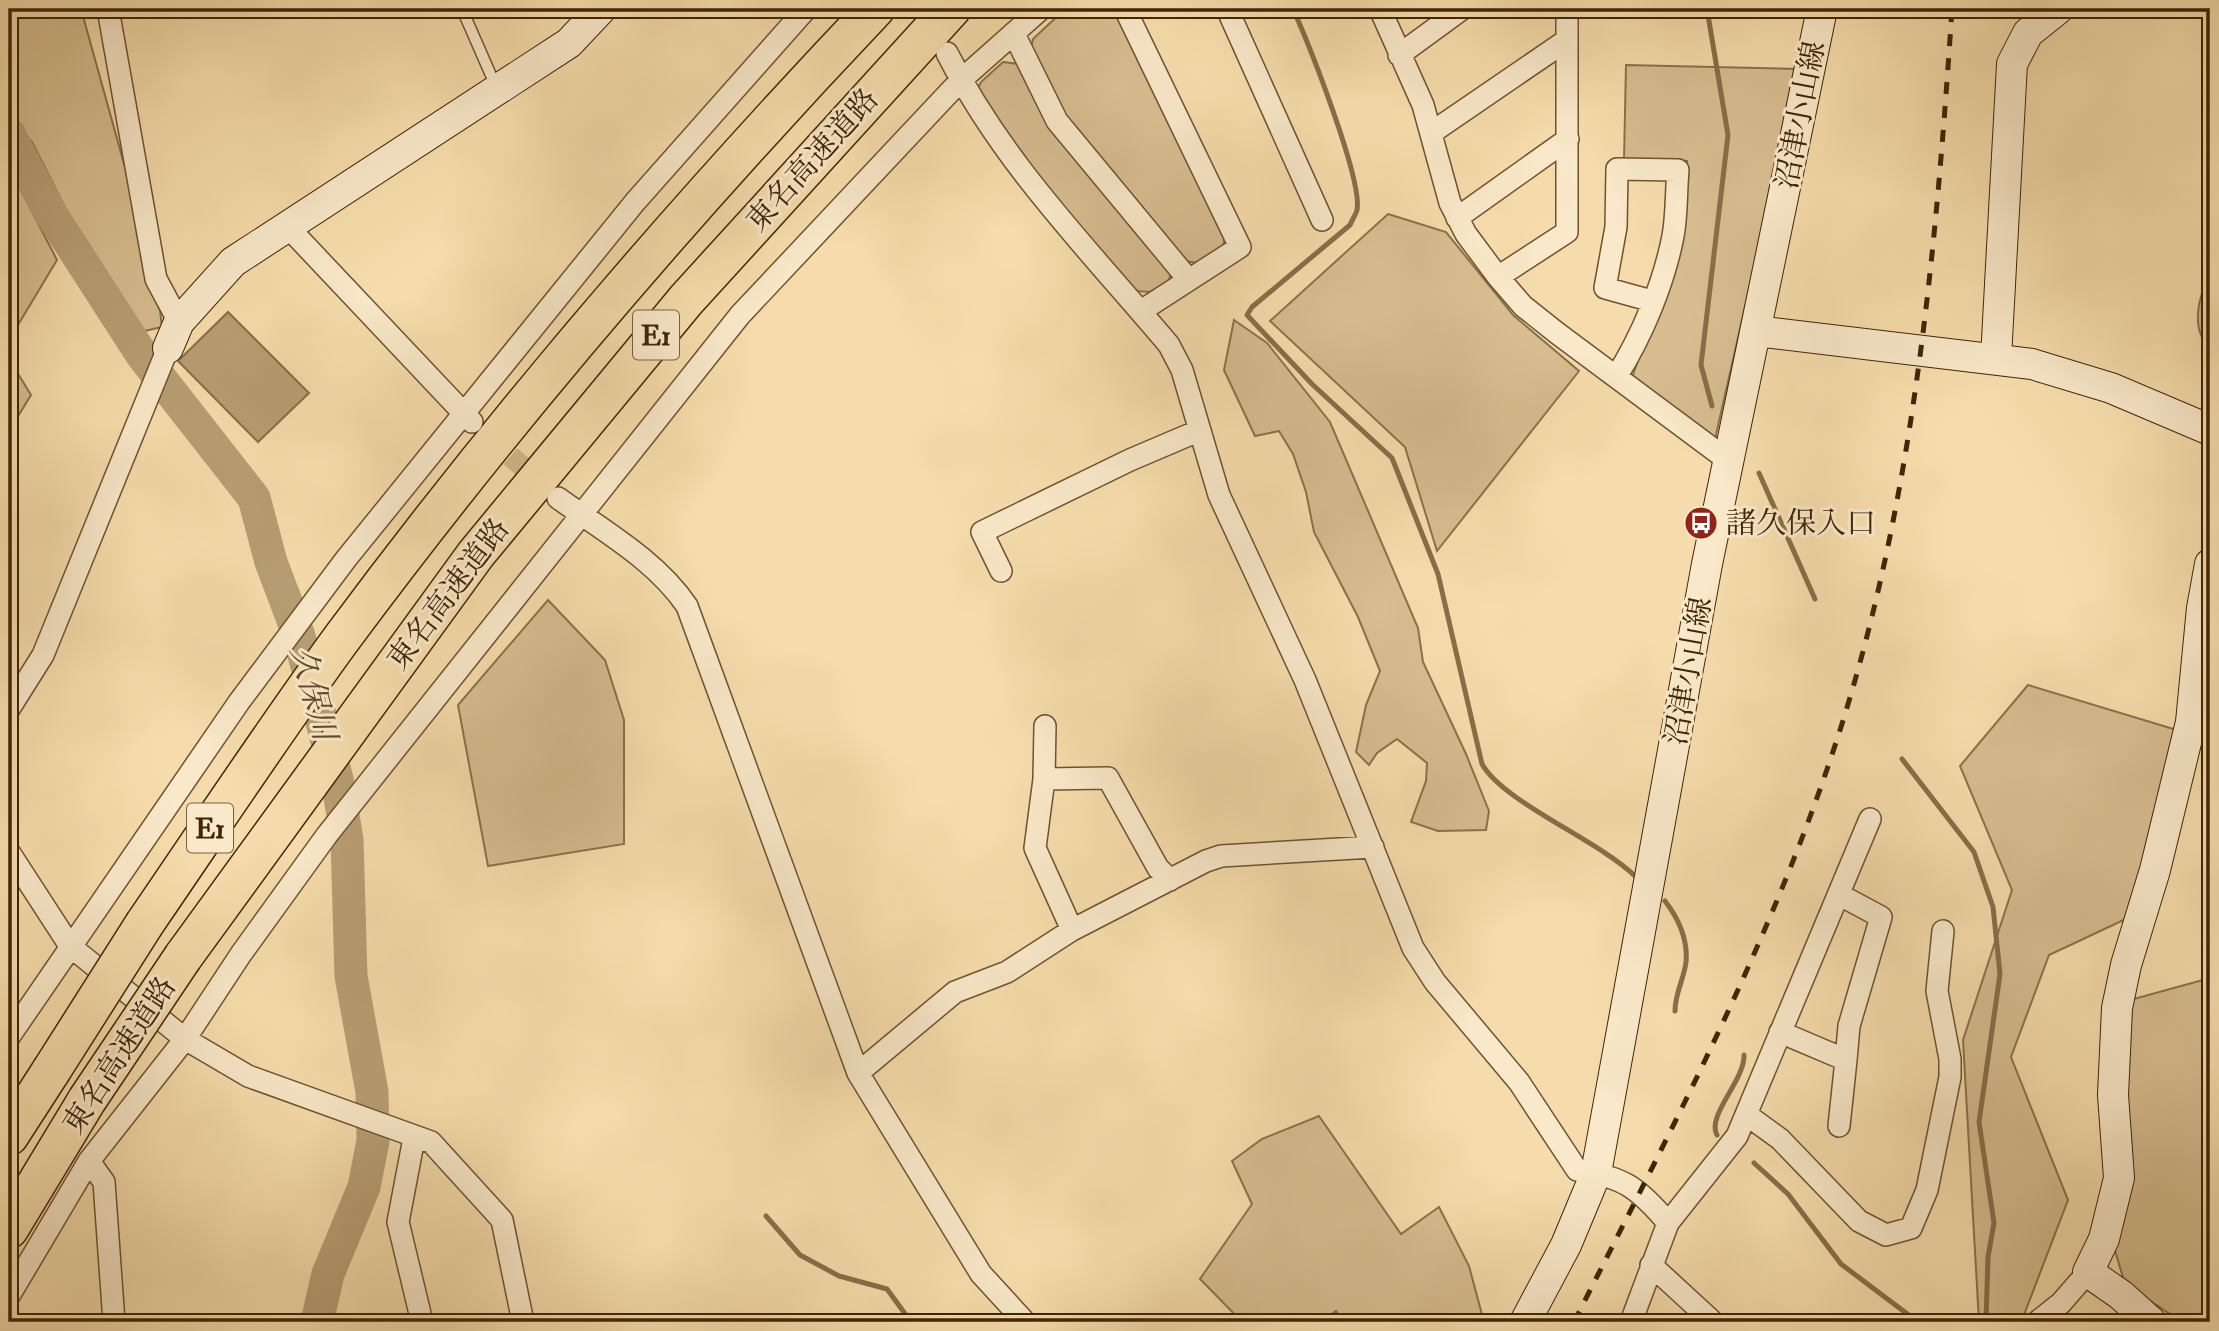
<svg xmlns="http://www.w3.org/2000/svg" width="2219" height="1331" font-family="'IM FELL Double Pica','Noto Serif JP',serif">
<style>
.green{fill:#d7bd90;stroke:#8b714b;stroke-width:2}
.water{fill:#b89e74;stroke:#886e48;stroke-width:2}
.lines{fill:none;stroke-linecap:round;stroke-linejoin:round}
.stream{stroke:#886e48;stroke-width:5}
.river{stroke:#b89e74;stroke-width:33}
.street-tunnel{stroke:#d1b78b;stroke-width:21;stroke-dasharray:21 10;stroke-linecap:butt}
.lane-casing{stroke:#6d5330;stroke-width:13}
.street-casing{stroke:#6d5330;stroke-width:24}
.secondary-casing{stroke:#3f2506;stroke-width:32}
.highway-casing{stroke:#3f2506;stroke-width:41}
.lane{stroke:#f9e8c9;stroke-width:10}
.street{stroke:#f9e8c9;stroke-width:21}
.secondary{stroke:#f9e8c9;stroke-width:30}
.highway{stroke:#f6dcac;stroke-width:38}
.rail{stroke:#3f2506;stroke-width:5;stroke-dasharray:12 12;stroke-linecap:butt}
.highway-bridge-casing{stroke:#3f2506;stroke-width:41;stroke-linecap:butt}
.highway-bridge{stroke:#f6dcac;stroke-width:38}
.labels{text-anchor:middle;stroke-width:6;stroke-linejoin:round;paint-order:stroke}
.shield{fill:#f9e8c9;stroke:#776040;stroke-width:2}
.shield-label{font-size:28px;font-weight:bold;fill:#3f2506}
.street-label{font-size:30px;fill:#3f2506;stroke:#f9e8c9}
.poi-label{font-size:30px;fill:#3f2506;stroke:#f9e8c9;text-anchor:start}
.water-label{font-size:32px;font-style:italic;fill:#634927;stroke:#f9e8c9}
</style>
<rect width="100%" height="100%" fill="#f6dcac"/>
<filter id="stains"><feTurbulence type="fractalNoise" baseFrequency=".00286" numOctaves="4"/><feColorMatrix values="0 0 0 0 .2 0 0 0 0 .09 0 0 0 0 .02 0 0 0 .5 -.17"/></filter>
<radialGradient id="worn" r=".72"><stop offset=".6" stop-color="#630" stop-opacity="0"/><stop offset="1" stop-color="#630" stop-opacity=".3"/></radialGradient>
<!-- green -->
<path class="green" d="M9 9H81L156 279 162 327 140 332 82 241 32 142 9 118Z
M1065 9H1114L1122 18 1225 234 1223 248 1198 263 1185 261 1065 115 1030 52 1033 39Z
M1003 62 1019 64 1171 270 1169 282 1150 292 1136 291 1028 167 977 90 981 82Z
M1626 65 1799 69 1715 439 1632 378 1680 236 1687 161 1624 160Z
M9 167 57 260 9 340Z
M1388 214 1446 232 1513 315 1579 371 1437 551 1405 447 1270 321Z
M2210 277V348C2191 331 2197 297 2210 277Z
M1234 320 1267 343 1330 422 1418 628 1423 662 1466 754 1489 811 1486 830 1438 831 1411 822 1426 781 1427 763 1397 739 1377 753 1369 765 1356 752 1366 705 1380 671 1358 617 1314 532 1306 492 1293 454 1279 431 1255 436 1224 370Z
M9 359 31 395 9 431Z
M548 600 605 660 624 720V844L488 866 458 705Z
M2028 685 2180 731 2128 918 2049 955 2011 1057 2068 1200 2022 1320 1979 1322 1963 1040 2012 890 1960 766Z
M2210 978V1322H2182L2125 1284 2113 1244 2130 1000Z
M1319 1116 1401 1234 1439 1207 1469 1266 1484 1322H1344L1336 1311 1321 1322H1242L1200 1279 1252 1204 1232 1161 1262 1139Z"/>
<!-- water -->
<path class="water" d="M228 312 309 393 258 442 178 361Z"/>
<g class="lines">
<!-- stream -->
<path class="stream" d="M1293 9C1308 42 1363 180 1357 210 1356 214 1352 220 1350 225L1252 307 1247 315 1312 384 1392 458 1438 574 1482 764C1503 802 1598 840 1635 876
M1707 9 1728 135 1701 365 1712 406
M1759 473 1815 599
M1902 759 1974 852 1993 907 2000 974 1979 1122 1994 1223 1988 1257 1986 1322
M1665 901C1678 918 1688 940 1686 962 1684 979 1675 993 1675 1011
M1717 1135C1706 1116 1745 1080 1744 1055
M1754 1163 1788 1194 1841 1264 1918 1322
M766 1216 800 1255 839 1276 887 1289 911 1322"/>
<!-- river -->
<path class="river" d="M9 134 51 214 142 355 254 498 271 562 299 636 337 779 347 840 351 976 372 1092 373 1141 364 1187 328 1274 317 1322"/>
<!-- street-tunnel -->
<path class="street-tunnel" d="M487 436 545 486"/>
<defs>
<path id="lane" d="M462 9 497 89"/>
<path id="street" d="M108 9 156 279 179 322
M1125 9 1240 247 1141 311
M1230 9 1229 13 1322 220
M1380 9 1423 105 1450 203 1466 234 1498 277 1523 306 1557 333 1729 461
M1014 34 1057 121 1188 279
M947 53C1003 164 1090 251 1169 345L1182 370 1219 495 1305 680 1413 948 1435 982 1519 1082 1577 1170C1623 1177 1638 1187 1668 1223L1631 1322
M1399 55 1462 9
M1431 133 1567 40
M1457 218 1568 139
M286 225 472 422
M1498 277 1567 232V9
M1616 377C1642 336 1664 283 1673 236 1677 215 1676 191 1678 170L1617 169 1616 227 1605 288 1652 301
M558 498C602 530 656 560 687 606L858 1073 981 1274 1025 1322
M1001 571 982 532 1130 460 1198 431
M9 709 43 655 168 348
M1045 726 1044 779 1035 848 1072 930
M1044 779 1108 778 1158 868 1170 880
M9 852 70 946 185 1039 248 1076 431 1142 502 1220 523 1322
M1780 1032 1846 1060 1849 1026 1881 917 1840 895
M9 1037 239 702 346 559 635 202 806 9
M858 1073 955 992 1007 972 1072 930 1206 861 1221 856 1373 847
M1747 1115 1780 1139 1859 1221 1886 1235 1911 1228 1927 1190 1950 1077V1059L1937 991 1943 931
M1839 1126 1846 1060
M414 1138 398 1222 422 1322
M89 1161 104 1182 114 1322
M1668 1223 1737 1136 1870 819
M1651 1265 1713 1322
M9 1296 89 1161 185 1039 241 954 327 835 740 315 961 80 1041 9
M2037 1322 2061 1303 2088 1272"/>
<path id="secondary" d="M1756 331 2032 364 2111 388 2210 430
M168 348 179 322 233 262 569 43 601 9
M1996 358 2012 64 2028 33 2058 9
M1525 1322 1566 1245 1596 1173 1707 564 1822 9
M2151 1322 2121 1295 2088 1272 2104 1239 2119 1178 2113 1095 2117 1008 2126 965 2155 870 2191 722 2202 608 2210 564"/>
<path id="highway" d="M145 923C210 828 274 731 342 638 506 417 686 208 875 9
M183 957 476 554 686 300 951 9
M9 1136 51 1071
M9 1229 87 1100"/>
</defs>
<!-- lane casing -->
<use href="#lane" class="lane-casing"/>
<!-- street casing -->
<use href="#street" class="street-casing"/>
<!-- secondary casing -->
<use href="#secondary" class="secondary-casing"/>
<!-- highway casing -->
<use href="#highway" class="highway-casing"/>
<!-- lane -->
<use href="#lane" class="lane"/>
<!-- street -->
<use href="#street" class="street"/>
<!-- secondary -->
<use href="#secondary" class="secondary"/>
<!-- highway -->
<use href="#highway" class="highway"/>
<!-- rail -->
<path class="rail" d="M1574 1322C1672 1128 1775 935 1841 727 1914 496 1936 250 1952 9"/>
<defs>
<path id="highway-bridge" d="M51 1071 145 923
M87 1100 183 957"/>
</defs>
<!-- highway-bridge casing -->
<use href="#highway-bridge" class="highway-bridge-casing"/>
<!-- highway-bridge -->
<use href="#highway-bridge" class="highway-bridge"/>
</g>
<!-- icons -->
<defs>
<symbol id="bus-disc" viewBox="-11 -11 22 22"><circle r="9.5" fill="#8f2418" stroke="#f9e8c9"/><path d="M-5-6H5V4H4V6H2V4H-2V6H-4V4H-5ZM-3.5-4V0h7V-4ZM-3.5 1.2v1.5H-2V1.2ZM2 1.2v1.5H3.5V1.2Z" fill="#fff"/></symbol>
</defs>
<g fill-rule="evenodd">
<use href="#bus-disc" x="1682" y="504" width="38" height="38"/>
</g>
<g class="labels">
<!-- shield labels -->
<g class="shield">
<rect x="633" y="310.5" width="46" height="49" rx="5"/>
<rect x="187" y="803.5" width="46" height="49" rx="5"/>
</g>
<g class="shield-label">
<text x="656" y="345">E1</text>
<text x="210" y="838">E1</text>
</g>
<!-- street labels -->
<g class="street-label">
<text transform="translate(1800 115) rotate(-79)" y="10">沼津小山線</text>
<text transform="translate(812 160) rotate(-48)" y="10">東名高速道路</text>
<text transform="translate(448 594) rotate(-53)" y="10">東名高速道路</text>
<text transform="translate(1688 671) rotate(-80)" y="10">沼津小山線</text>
<text transform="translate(119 1055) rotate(-57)" y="10">東名高速道路</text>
</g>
<!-- poi labels -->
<g class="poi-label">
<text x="1726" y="533">諸久保入口</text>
</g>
<!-- water labels -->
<g class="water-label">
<text transform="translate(314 693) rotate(75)" y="11">久保川</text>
</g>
</g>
<!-- margin -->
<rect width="2219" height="1331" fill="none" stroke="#f6dcac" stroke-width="35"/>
<rect x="10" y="10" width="2198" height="1310" fill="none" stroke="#3f2506" stroke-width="3.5"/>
<rect x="18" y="18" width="2184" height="1296" fill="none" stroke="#3f2506" stroke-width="2"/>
<rect width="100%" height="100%" filter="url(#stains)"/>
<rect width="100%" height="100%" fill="url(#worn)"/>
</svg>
